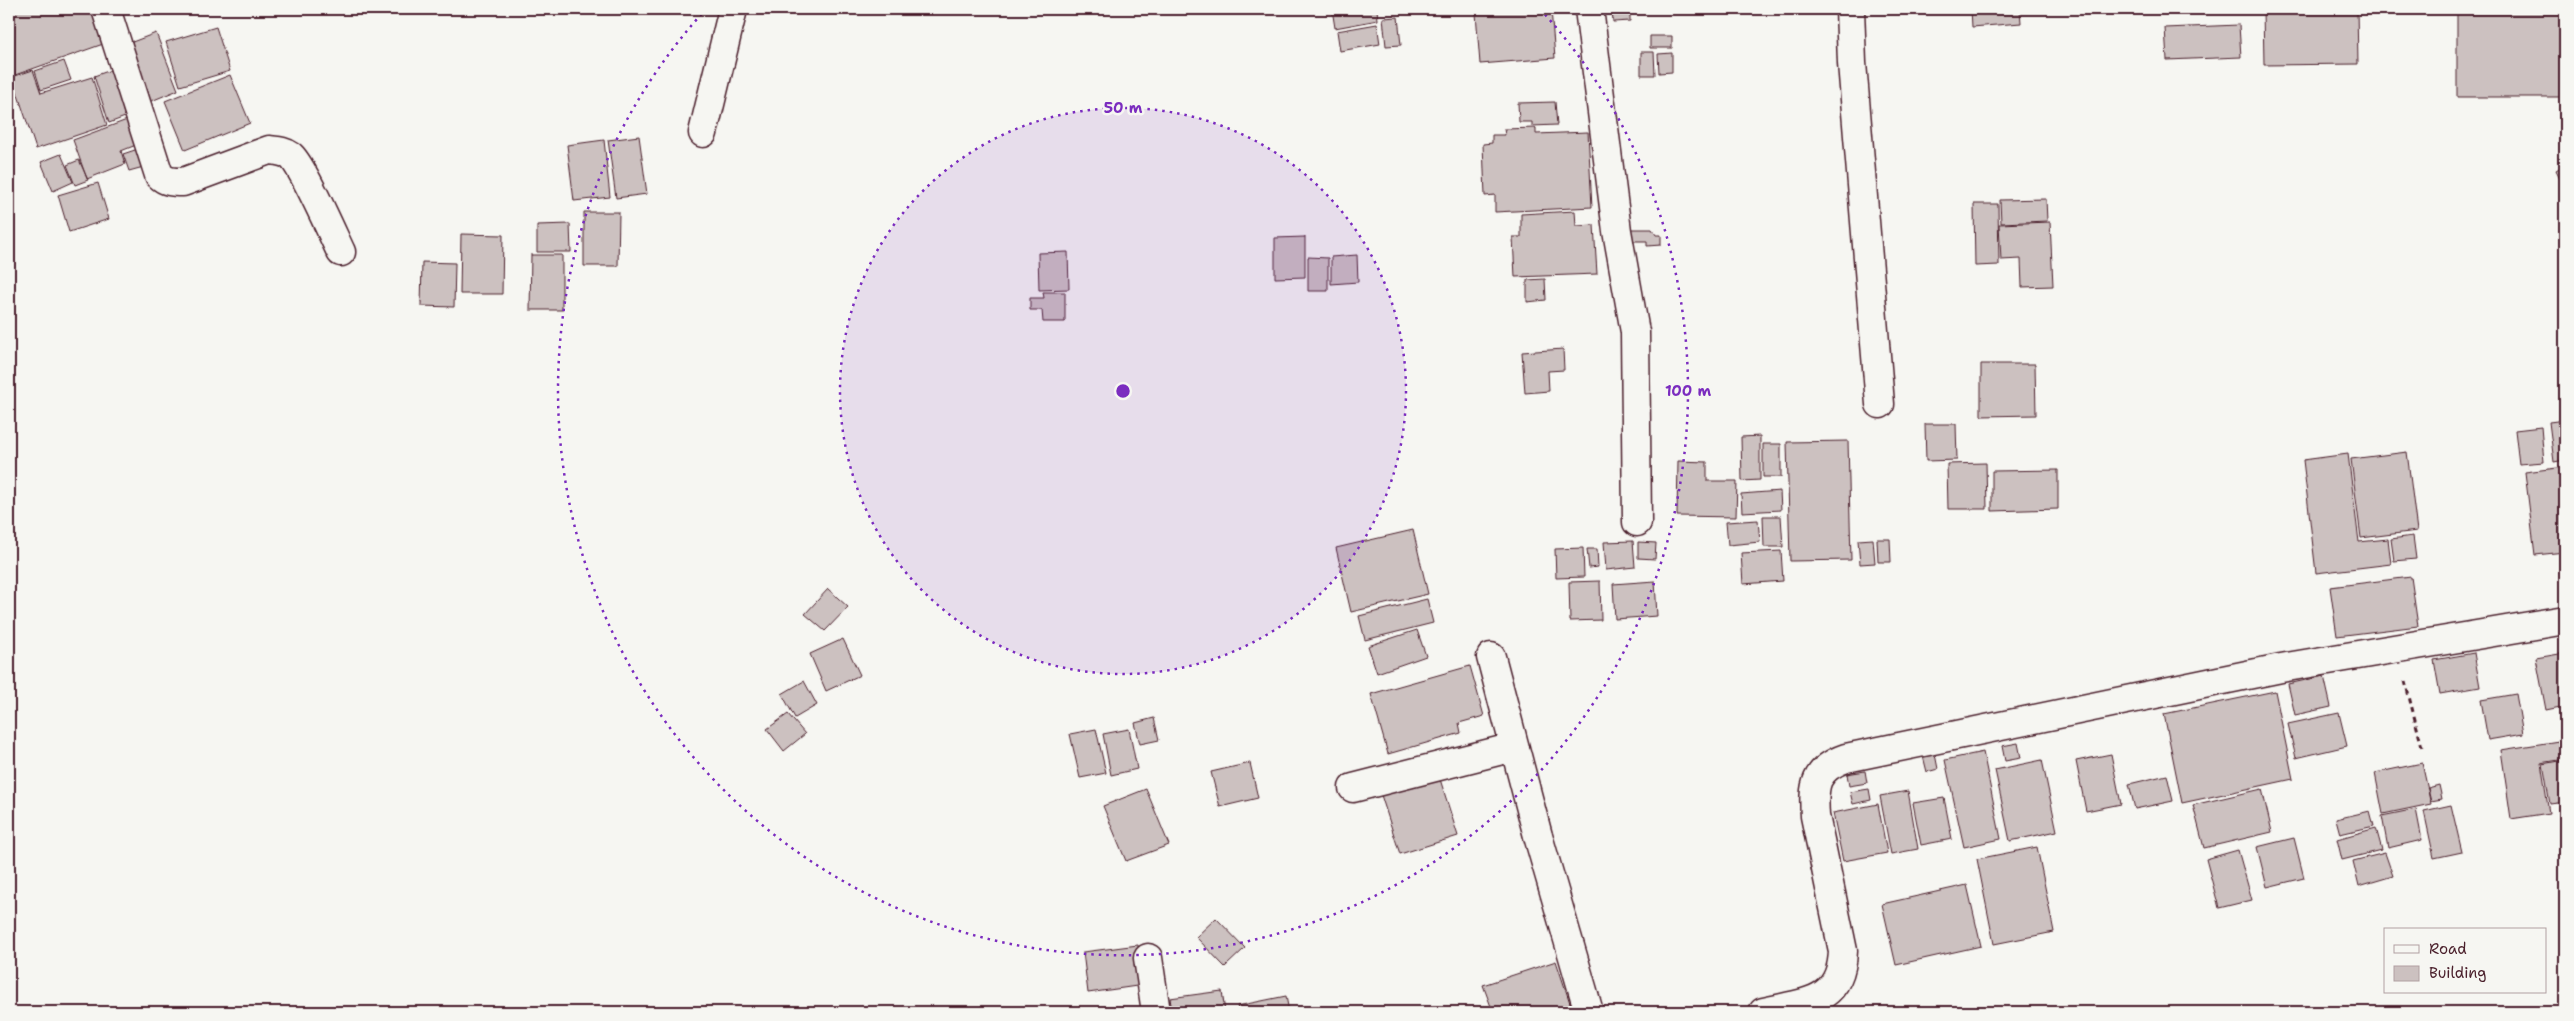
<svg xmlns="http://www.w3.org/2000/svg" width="2574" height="1021" font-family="'Shantell Sans',sans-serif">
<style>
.building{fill:#ccc1c0;stroke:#4a1f2b}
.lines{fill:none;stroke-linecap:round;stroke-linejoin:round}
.minor-casing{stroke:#4a1f2b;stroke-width:31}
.path{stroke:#4a1f2b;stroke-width:3;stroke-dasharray:5 4;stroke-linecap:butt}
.minor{stroke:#f6f6f2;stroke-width:28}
.ring{fill:none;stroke:#7b2cbf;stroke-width:2.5;stroke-dasharray:2.5 5}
.centre{fill:#7b2cbf;stroke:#f6f6f2;stroke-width:2.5}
.ring-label{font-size:15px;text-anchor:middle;font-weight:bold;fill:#7b2cbf;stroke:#f6f6f2;stroke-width:5;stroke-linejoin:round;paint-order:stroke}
</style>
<rect width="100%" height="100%" fill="#f6f6f2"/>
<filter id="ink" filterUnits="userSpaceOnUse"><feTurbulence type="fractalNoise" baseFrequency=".02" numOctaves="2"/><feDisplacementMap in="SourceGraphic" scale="10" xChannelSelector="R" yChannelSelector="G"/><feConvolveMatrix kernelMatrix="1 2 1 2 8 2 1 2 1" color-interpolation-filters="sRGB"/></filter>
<g filter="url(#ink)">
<!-- building -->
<path class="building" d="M9 9H93L106 43 15 75 9 59Z
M1332 9H1377L1378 20 1335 28Z
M1524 9H1551L1555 58 1480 64 1476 13Z
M1612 9H1630V21L1613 22Z
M1971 9H2020L2021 23 1972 27Z
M2263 9H2357L2358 64 2264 65Z
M2457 9H2565V97H2457Z
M1398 17 1401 45 1386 46 1383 18Z
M1377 24 1380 44 1340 51 1337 31Z
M2239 25 2241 57 2167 60 2165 28Z
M216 27 230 71 180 86 166 42Z
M156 33 178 90 149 102 127 44Z
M1650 36H1672V48H1650Z
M1641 52H1654L1655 75H1641Z
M1672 53V72L1659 73 1658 54Z
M64 61 71 80 41 90 35 71Z
M33 70 41 93 92 77 107 125 36 149 12 77Z
M111 70 125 117 109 123 94 76Z
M230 75 250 123 185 150 165 101Z
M1555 102 1557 125 1532 126V122H1519L1518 103Z
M127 120 136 145 121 151 125 164 87 179 73 140Z
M1536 128V134L1588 132 1592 207 1495 212V195L1485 196 1483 144 1492 143V135H1505L1504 129Z
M639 136 647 194 616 198 608 140Z
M604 140 610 197 574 201 567 145Z
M141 148 147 166 129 171 123 154Z
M61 154 73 182 53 191 41 162Z
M79 160 88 180 75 185 67 165Z
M2565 165V188L2556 170Z
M98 183 109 219 69 232 58 195Z
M2046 199 2047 221 2001 223 2000 200Z
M1974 204H1998L1999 265 1975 266Z
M1575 211 1576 226 1594 225 1597 274 1515 277 1513 237H1521V214Z
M584 212H619L618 266H584Z
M2050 222 2053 286 2022 287 2021 259 2001 260 1999 224Z
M570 224 571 252H537V225Z
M1627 229H1652L1656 235H1661V245L1647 246V241H1627Z
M461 234 503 235 502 294H460Z
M1305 237V277L1275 278V238Z
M1068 252 1069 289 1039 290 1038 253Z
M531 255H562V310H530Z
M1357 255 1358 282 1331 284V257Z
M1308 257 1328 258V291H1308Z
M422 262 455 263 454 307 421 306Z
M1545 279 1546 300 1527 302V280Z
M1043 292H1065V322H1043L1042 310H1030V298H1044Z
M1563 349 1564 370 1548 371 1549 391 1525 393 1522 352Z
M1981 364H2035L2036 415 1981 416Z
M2565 420V460L2554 462 2549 422Z
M1925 424H1956L1957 460 1926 461Z
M2541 427 2544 462 2519 464 2515 430Z
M1760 436V480L1742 481 1741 437Z
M1848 441 1851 560 1790 561 1787 442Z
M1763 444H1781V477H1763Z
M2407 452 2417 531 2361 538 2351 459Z
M2348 454 2359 542 2388 539 2391 564 2316 573 2303 460Z
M1678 461 1707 462V481H1737L1736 517 1677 516Z
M1986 463 1987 509H1948L1947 464Z
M2565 467V552L2535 555 2525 472Z
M2058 470V509L1992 511V471Z
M1780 491 1781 510 1742 512 1741 494Z
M1763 516H1781L1783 547H1764Z
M1758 520 1760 542 1728 545 1726 522Z
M1413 530 1428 594 1351 612 1336 548Z
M2413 536 2416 559 2394 561 2391 539Z
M1873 539 1875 563 1860 564 1858 540Z
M1877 539H1890L1891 562H1878Z
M1633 541 1635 567 1606 570 1604 542Z
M1638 542 1656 543 1655 559 1638 558Z
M1583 548 1584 577 1556 578 1555 549Z
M1587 549H1597L1598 567 1589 568Z
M1781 551 1783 581 1743 584 1741 553Z
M2411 577 2418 626 2337 636 2330 587Z
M1600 581 1601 620 1570 621 1569 582Z
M1655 581 1657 616 1615 619 1613 584Z
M828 589 848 607 825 631 805 614Z
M1427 599 1433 623 1365 640 1359 616Z
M1417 630 1426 656 1377 673 1368 646Z
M843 639 860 675 826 691 810 654Z
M2474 653 2480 687 2440 694 2434 660Z
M2565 653V706L2546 710 2536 658Z
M1470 666 1484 716 1459 723 1461 733 1388 754 1371 694Z
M2324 676 2331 707 2295 715 2288 684Z
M804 681 817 705 795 718 782 694Z
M2275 691 2293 779 2182 803 2164 714Z
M2516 694 2523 734 2488 740 2481 700Z
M2339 713 2347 746 2296 758 2288 724Z
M788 714 805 734 784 751 767 729Z
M1154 718 1159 740 1140 744 1135 723Z
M1096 729 1106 773 1080 778 1070 734Z
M1129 729 1137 769 1111 775 1103 734Z
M2565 740V759L2541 763 2549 813 2511 819 2501 750Z
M2018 743 2021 758 2005 761 2002 746Z
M1983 752 2001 839 1964 847 1945 760Z
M1935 754 1938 769 1927 772 1923 756Z
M2111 754 2121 804 2086 811 2076 761Z
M2042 760 2057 831 2010 841 1995 770Z
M2565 760V802L2550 804 2543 764Z
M1250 763 1258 798 1220 807 1211 772Z
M2422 763 2431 804 2383 814 2375 773Z
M1865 771 1867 783 1849 786 1847 774Z
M2167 775 2173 801 2135 809 2129 784Z
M1439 776 1458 836 1400 854 1381 795Z
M2439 785 2442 799 2431 801 2428 788Z
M1146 789 1169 845 1126 861 1103 806Z
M1869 789 1871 800 1853 804 1850 792Z
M2262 789 2272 832 2204 848 2193 805Z
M1908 791 1918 849 1891 854 1880 796Z
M1944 798 1952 839 1921 845 1913 803Z
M1878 804 1887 853 1843 861 1833 813Z
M2451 805 2462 852 2434 858 2424 811Z
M2416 809 2422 840 2388 848 2382 816Z
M2370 811 2374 826 2340 834 2336 819Z
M2376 828 2382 850 2342 860 2337 839Z
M2294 838 2304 878 2267 887 2257 847Z
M2037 847 2054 932 1994 944 1977 859Z
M2238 850 2252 900 2219 908 2206 859Z
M2385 853 2393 876 2359 886 2353 861Z
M1967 885 1981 946 1896 965 1882 904Z
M1216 918 1245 948 1225 967 1196 937Z
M1138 945 1144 985 1088 993 1083 952Z
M1556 961 1573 1012H1493L1483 985Z
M1222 991 1225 1012H1172L1170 998Z
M1286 996 1289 1012H1239L1237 1006Z
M1484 1006 1485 1012H1461Z"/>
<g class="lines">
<defs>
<path id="minor" d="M106 9 159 175C166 182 173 182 183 182L269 150C277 151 284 151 291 156 303 167 332 233 341 252
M1589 9 1617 231 1635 332 1637 522
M1850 9 1852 63 1880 404
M703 133 733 9
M1491 657 1538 836 1589 1012
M1353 788 1514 747
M1148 958 1156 1012
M1763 1012C1805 1002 1841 1004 1843 951L1815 816C1813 786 1814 769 1846 758L2281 668 2565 620"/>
</defs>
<!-- minor casing -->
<use href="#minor" class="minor-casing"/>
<!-- path -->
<path class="path" d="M2405 681 2422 747"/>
<!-- minor -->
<use href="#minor" class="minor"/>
</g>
</g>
<!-- distance rings -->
<circle cx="1123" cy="391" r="283" fill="#7b2cbf" fill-opacity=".12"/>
<g class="ring">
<circle cx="1123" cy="391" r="283"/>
<path d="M1540 9A565 565 0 1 1 706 9"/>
</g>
<circle cx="1123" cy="391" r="8" class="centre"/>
<g class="ring-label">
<text x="1123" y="113">50 m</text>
<text x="1688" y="396">100 m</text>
</g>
<!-- margin -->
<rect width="2574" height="1021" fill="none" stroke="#f6f6f2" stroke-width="30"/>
<rect x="15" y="15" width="2544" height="991" fill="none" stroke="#4a1f2b" stroke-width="2" filter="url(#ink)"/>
<!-- legend -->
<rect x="2384" y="928" width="162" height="65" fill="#f6f6f2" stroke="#b1a0a2"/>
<rect x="2394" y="945" width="25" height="8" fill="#f6f6f2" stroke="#b1a0a2"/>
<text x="2429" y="954" font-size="15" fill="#4a1f2b">Road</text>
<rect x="2394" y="966" width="25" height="15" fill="#ccc1c0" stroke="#b1a0a2"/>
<text x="2429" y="978" font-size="15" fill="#4a1f2b">Building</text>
</svg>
